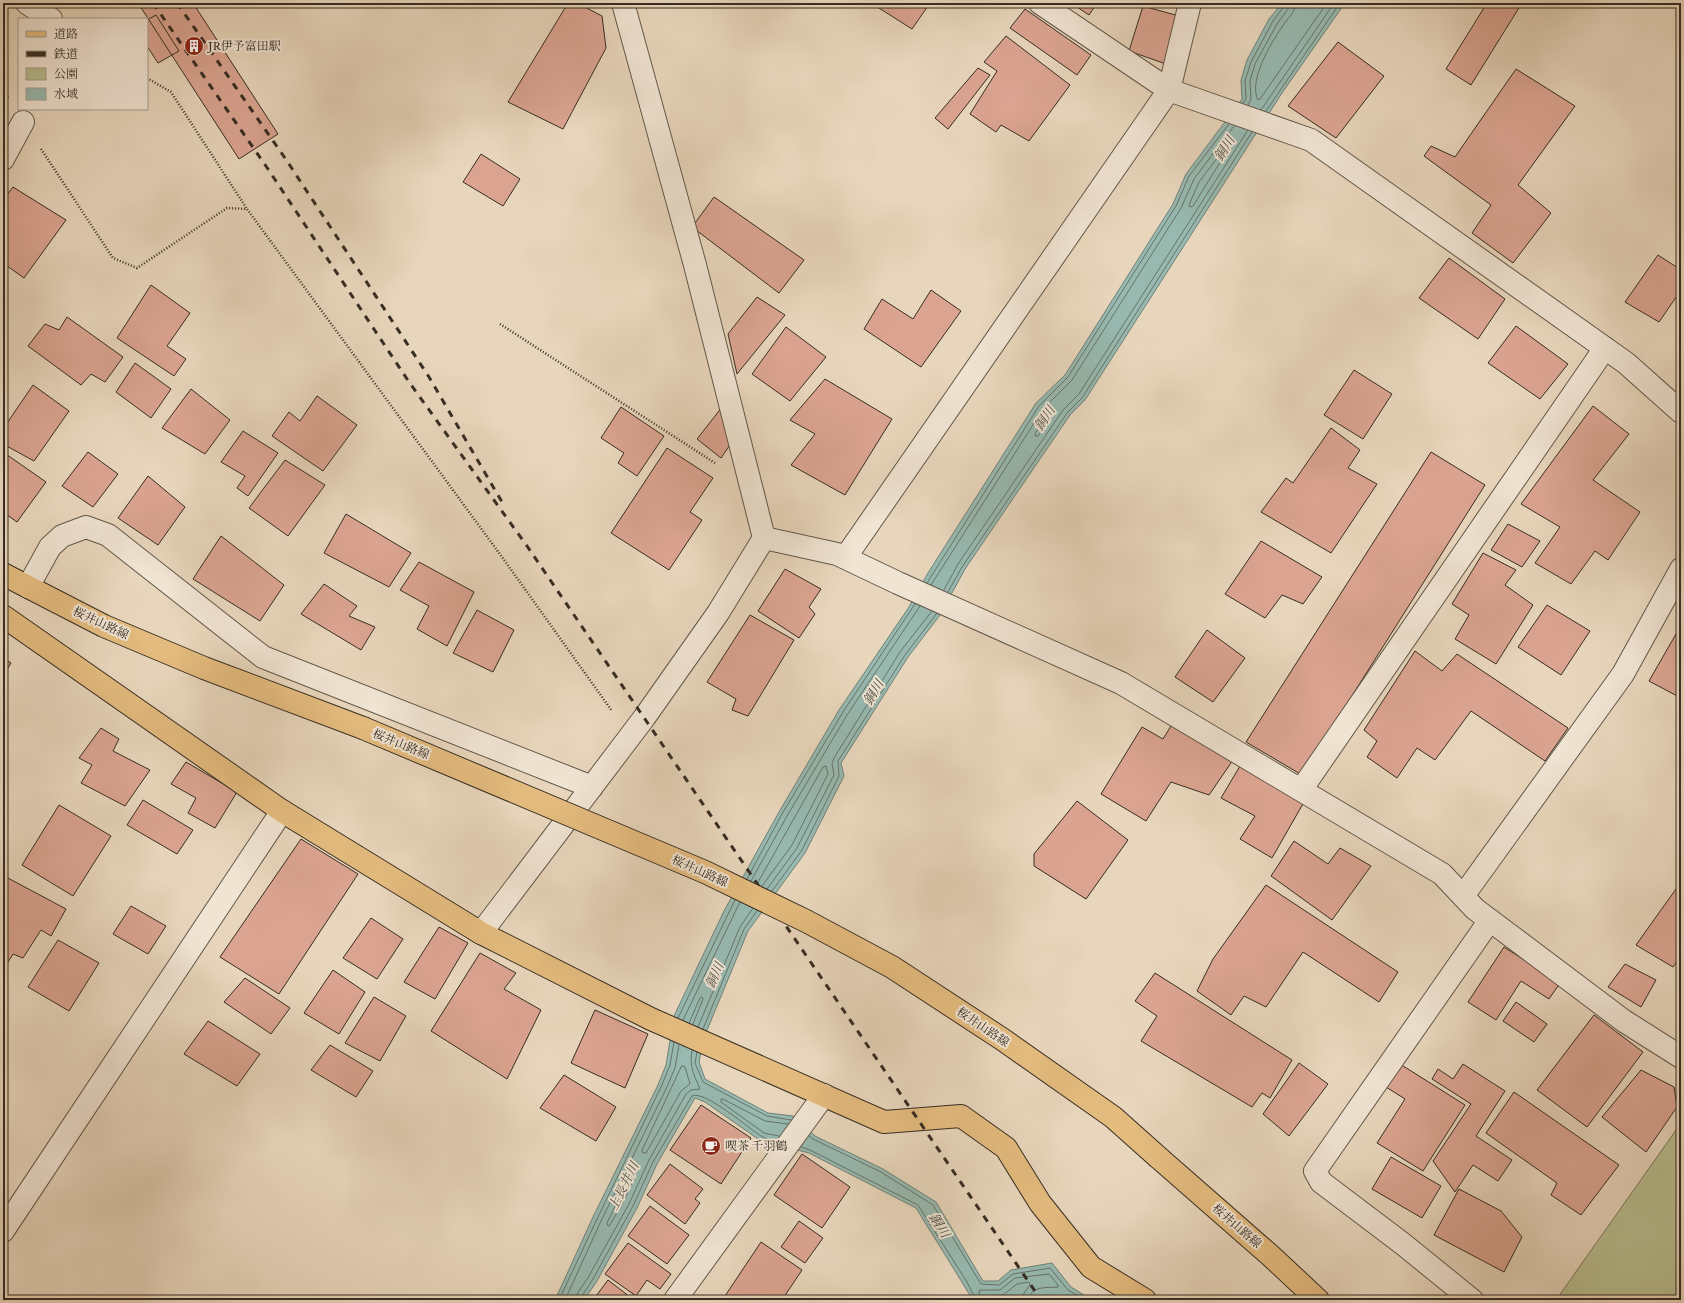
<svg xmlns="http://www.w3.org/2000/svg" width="1684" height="1303" font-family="'IM FELL DW Pica','Noto Serif JP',serif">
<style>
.green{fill:#b8bd8f;stroke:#777559}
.water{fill:#97b9b0;stroke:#708178}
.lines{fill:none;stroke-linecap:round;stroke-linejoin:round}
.shore{stroke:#66736a;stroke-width:1}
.building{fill:#dba491;stroke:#362d23}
.minor-casing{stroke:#625749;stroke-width:24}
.major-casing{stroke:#362d23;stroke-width:24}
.path{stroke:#362d23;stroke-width:2.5;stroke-dasharray:1 2;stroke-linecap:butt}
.minor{stroke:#f0e4d3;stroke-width:22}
.major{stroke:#e4bb7e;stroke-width:22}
.rail{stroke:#362d23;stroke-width:3;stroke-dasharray:7 7;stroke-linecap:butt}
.major-bridge-casing{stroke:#362d23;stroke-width:24;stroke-linecap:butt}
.major-bridge{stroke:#e4bb7e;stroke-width:22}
.labels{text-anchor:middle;stroke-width:4;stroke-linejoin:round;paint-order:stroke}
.poi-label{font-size:12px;fill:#362d23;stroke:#f0e4d3;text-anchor:start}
.street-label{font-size:12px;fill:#362d23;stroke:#f0e4d3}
.water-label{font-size:13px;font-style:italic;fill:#4e5046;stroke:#f0e4d3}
</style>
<rect width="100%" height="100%" fill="#e8d6bc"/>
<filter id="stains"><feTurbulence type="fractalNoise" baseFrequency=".005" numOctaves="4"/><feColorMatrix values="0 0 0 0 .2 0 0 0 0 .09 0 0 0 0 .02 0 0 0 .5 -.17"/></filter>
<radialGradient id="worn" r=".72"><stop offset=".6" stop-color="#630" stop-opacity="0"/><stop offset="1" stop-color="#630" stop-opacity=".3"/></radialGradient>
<!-- green -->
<path class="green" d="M1681 1123V1300H1556Z"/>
<!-- water -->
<path class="water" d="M1282 3H1345L1282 93 1085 400 1070 415 965 569 940 615 908 657 841 763 844 776 805 853 748 931 705 1035 699 1062 705 1079 768 1113 793 1116 815 1136 883 1169 936 1202 983 1281H998L1011 1270 1052 1263 1071 1287 1092 1300H1058L1050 1295 1030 1300H973L916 1208 809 1153 761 1141 705 1102 695 1098 657 1164 637 1208 597 1281 584 1300H555L593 1217 658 1085 666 1065 674 1016 724 911 779 812 839 710 909 607 928 573 1036 403 1065 375 1173 204 1186 174 1242 99 1241 80 1247 60 1269 19Z"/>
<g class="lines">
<!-- shore -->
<path class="shore" d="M1296 3C1295 13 1287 19 1282 27 1271 43 1248 81 1258 100L1260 99 1327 3
M1243 103 1246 99 1245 81 1251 62 1273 21 1284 6 1285 3
M1248 105 1251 99 1250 81 1255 64 1277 24 1288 9 1290 3
M1261 110 1334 3
M1266 111 1340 3
M1227 148V151L1193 206 1190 207 1189 205 1199 182 1224 149Z
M1051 410 1053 411V413L1038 436H1035V434Z
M927 583 1039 406 1068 377 1176 206 1189 176 1229 124
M931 585 1043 409 1072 380 1181 208 1194 179 1234 126
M944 590 958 564 1063 410 1079 394 1248 130
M948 592 962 567 1067 413 1082 398 1252 132
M747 879 782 814 843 712 915 604
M751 881 787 816 847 715 920 606
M757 884 823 767 826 766 828 774 792 845 762 886
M767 889 797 848 834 775 832 764 834 758 900 652 932 611
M772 891 802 850 839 776 838 761 905 655 937 613
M678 1018 735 900
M683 1020 740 902
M689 1023 700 998 702 997 703 999 693 1024
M698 1027 740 927 753 908
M703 1029 744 929 757 911
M697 1052 695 1063 703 1082 767 1116 791 1120
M682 1066 685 1067 690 1084 681 1091 646 1153H643L642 1151Z
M779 1136 764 1133 721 1102V1099H723L765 1121 788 1124
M809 1136 813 1139 881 1172 933 1205 981 1284 999 1285 1013 1274 1050 1268 1068 1290 1085 1300
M801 1147 810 1150 918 1205 967 1282 976 1300
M638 1164 639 1166 624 1201 610 1225 608 1226 607 1223 635 1165Z
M559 1300 597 1219 661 1087 670 1065 674 1042
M565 1300 601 1221 666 1089 675 1068 679 1045
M576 1300 577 1294 589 1276 629 1204 649 1160 686 1094 691 1090 700 1089C694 1074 689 1068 692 1050
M581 1300 582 1296 593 1279 633 1206 653 1162 692 1096C705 1090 748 1128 761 1136 765 1139 771 1140 776 1141
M981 1300 979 1292 980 1290H1000L1015 1278 1049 1274 1058 1285V1287C1048 1288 1030 1285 1029 1300
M987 1300 988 1296 1003 1295 1017 1284 1029 1282 1030 1285 1024 1293 1023 1300"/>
</g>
<!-- building -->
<path class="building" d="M138 3H193L278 134 239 159Z
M568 3H577L602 16 606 48 563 129 508 102Z
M871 3H930L912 29Z
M1071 3H1097L1089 15Z
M1487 3H1522L1471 85 1446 69Z
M1143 6 1179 16 1166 64 1129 51Z
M1025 9 1091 55 1077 75 1010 28Z
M156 15 179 51 158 63 147 46V20Z
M1006 36 1070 85 1029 141 1001 125 996 132 970 114 997 71 984 62Z
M1338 42 1384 76 1336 138 1288 106Z
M978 68 990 75 948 129 935 118Z
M1516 69 1575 106 1518 185 1551 213 1513 263 1472 233 1491 205 1424 156 1431 146 1455 157Z
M481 154 520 179 503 206 463 182Z
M13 187 66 220 24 278 3 263V200Z
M714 197 804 260 779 293 692 227Z
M1658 255 1681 270V290L1659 322 1625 302Z
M1449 258 1505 299 1478 339 1419 298Z
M151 285 190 313 167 346 186 359 174 376 117 338Z
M931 290 961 311 921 367 864 329 882 299 913 319Z
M757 297 785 315 737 374 728 334Z
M67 317 123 357 105 382 91 374 81 385 28 346 45 324 59 330Z
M1516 326 1568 364 1540 399 1488 363Z
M786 327 826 357 790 401 752 374Z
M135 363 171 389 151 418 116 392Z
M1354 370 1392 394 1363 439 1324 415Z
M825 379 892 419 845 495 791 465 815 434 790 420Z
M33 385 69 411 34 461 3 444V429Z
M191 389 230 420 205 454 162 428Z
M317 396 357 425 323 471 272 436 289 412 300 421Z
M726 402 734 439 721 458 697 439Z
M1593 406 1629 434 1593 480 1640 512 1608 560 1595 551 1571 584 1535 563 1560 527 1521 504Z
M621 407 664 436 637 476 618 463 624 453 601 438Z
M1331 428 1360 450 1348 468 1377 484 1331 553 1261 512 1286 478 1293 483Z
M243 431 278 453 248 496 237 488 245 476 221 462Z
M667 448 713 478 690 512 702 520 669 570 611 533Z
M3 452 46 482 17 522 3 512Z
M88 452 118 474 93 507 62 486Z
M1431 452 1485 485 1302 775 1246 742Z
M285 460 325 485 288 536 249 508Z
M148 476 185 507 158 545 118 518Z
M346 514 411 553 389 587 324 553Z
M1508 524 1540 541 1522 567 1491 550Z
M221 536 284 585 260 621 193 579Z
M1261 541 1322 577 1303 604 1282 595 1265 618 1225 594Z
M1483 553 1516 570 1505 585 1533 605 1496 664 1455 639 1469 615 1452 604Z
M419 562 474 592 447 646 417 629 429 606 400 590Z
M785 569 821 589 809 607 815 614 799 638 758 611Z
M324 584 357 606 349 616 375 627 361 650 301 614Z
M1547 605 1590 631 1561 675 1518 647Z
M477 610 514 630 493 672 453 653Z
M750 615 794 640 748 716 732 710 736 699 707 682Z
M1207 630 1245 658 1213 702 1175 677Z
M1676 634 1681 636V698L1649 681Z
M1415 651 1442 671 1457 654 1568 728 1545 761 1471 711 1435 760 1417 748 1397 778 1367 757 1377 741 1364 730Z
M3 658 11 663 3 676Z
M1174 721 1233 760 1209 795 1171 782 1146 821 1101 794 1142 727 1163 739Z
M101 728 119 739 113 751 150 770 125 806 81 783 92 765 79 758Z
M186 762 237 792 215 828 188 813 196 798 171 784Z
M1240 766 1304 802 1272 858 1240 839 1255 816 1221 798Z
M143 800 193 830 177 854 127 825Z
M1077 801 1128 840 1086 899 1034 866V854Z
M59 805 111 836 73 896 22 865Z
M301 839 358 874 279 994 220 957Z
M1294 841 1328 864 1340 848 1371 866 1332 920 1271 876Z
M6 877 66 909 51 936 41 930 23 958 13 954 3 970V881Z
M1681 882V956L1673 967 1636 945Z
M1266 885 1398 972 1379 1002 1303 952 1266 1007 1244 996 1231 1015 1197 991 1213 959Z
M131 906 166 926 148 954 113 934Z
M371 918 403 939 377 979 343 958Z
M439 927 468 943 435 999 404 982Z
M58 940 99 963 69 1011 28 987Z
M1504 947 1560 983 1549 999 1521 981 1496 1020 1468 1002Z
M480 953 516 973 504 989 541 1010 507 1079 431 1031Z
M1625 964 1656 980 1641 1007 1608 987Z
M333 970 365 992 339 1034 304 1013Z
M1155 973 1292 1060 1270 1098 1262 1093 1252 1107 1141 1041 1157 1016 1135 1001Z
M245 978 290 1008 271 1034 224 1002Z
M374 997 406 1016 380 1061 345 1043Z
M1516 1002 1547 1024 1534 1042 1503 1021Z
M595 1010 648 1034 625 1088 571 1063Z
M1594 1015 1643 1052 1587 1127 1537 1090Z
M208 1021 260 1054 237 1086 184 1054Z
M330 1045 373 1071 356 1097 311 1070Z
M1299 1063 1328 1084 1289 1136 1263 1114Z
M1400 1064 1465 1105 1423 1171 1377 1143 1405 1099 1386 1087Z
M1463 1064 1505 1091 1476 1136 1512 1160 1498 1181 1473 1165 1455 1192 1433 1161 1471 1104 1432 1079 1438 1069 1453 1079Z
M1641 1070 1674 1087 1677 1107 1646 1152 1602 1117Z
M564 1075 616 1107 596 1141 540 1108Z
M1514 1092 1619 1165 1581 1215 1551 1195 1557 1183 1486 1133Z
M701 1105 751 1138 721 1184 670 1150Z
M802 1154 850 1187 822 1228 774 1195Z
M1391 1157 1441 1186 1422 1218 1372 1189Z
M670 1164 703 1189 695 1199 700 1203 685 1224 647 1195Z
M1459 1189 1501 1211 1522 1237 1504 1272 1434 1235Z
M650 1206 689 1235 667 1264 628 1236Z
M799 1221 823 1238 805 1263 781 1247Z
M761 1242 802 1270 782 1300H732L725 1296Z
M628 1243 671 1274 660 1289 647 1280 636 1296 605 1274Z
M608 1280 634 1300H593Z"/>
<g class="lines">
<defs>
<path id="minor" d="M27 3 51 19
M1040 3 1169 90 1311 140 1626 363 1681 412
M3 159 23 122
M764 538 837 554 898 583 1121 683 1442 874 1475 909 1624 1021 1681 1057
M845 558 1169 90 1190 3
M28 587 50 547 62 536 86 527 108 535 263 657 592 787
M1301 790 1605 348
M1463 896 1623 674 1681 569
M481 933 644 718 718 613 764 538 695 265 623 3
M3 1231 282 811
M675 1300 824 1095
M1472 1300 1403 1244 1321 1182 1315 1171 1490 920"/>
<path id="major" d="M3 574 104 626 204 668 363 728
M3 616 282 811 481 933 651 1019 884 1122 961 1116 1006 1148 1040 1203 1091 1267 1145 1300
M1159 1158 1272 1257 1318 1300"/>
</defs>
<!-- minor casing -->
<use href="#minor" class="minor-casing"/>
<!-- major casing -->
<use href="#major" class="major-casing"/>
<!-- path -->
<path class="path" d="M147 78 171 92 247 209
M3 89 8 98
M41 149 113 258 137 268 227 208 247 209 502 557 612 711
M500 324 715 463"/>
<!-- minor -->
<use href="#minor" class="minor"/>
<!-- major -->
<use href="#major" class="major"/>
<!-- rail -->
<path class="rail" d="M153 3 268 169 409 382 527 546 1041 1300
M177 3 285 158 429 377 502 502"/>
<defs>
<path id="major-bridge" d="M363 728 705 872 806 921 892 967 1002 1039 1113 1117 1159 1158"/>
</defs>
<!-- major-bridge casing -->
<use href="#major-bridge" class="major-bridge-casing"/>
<!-- major-bridge -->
<use href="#major-bridge" class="major-bridge"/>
</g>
<!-- icons -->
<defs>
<symbol id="building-disc" viewBox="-11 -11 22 22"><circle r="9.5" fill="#8f2418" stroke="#f0e4d3"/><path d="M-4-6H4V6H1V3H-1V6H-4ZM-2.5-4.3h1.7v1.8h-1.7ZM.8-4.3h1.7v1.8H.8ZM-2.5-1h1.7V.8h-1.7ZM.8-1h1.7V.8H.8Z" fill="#fff"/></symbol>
<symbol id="cafe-disc" viewBox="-11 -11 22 22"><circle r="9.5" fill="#8f2418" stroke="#f0e4d3"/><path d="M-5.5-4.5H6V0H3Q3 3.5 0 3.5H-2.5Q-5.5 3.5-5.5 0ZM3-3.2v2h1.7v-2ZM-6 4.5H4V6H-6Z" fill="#fff"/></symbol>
</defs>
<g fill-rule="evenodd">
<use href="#building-disc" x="183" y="35" width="22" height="22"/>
<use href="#cafe-disc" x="700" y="1135" width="22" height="22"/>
</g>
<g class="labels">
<!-- poi labels -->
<g class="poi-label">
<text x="208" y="50">JR伊予富田駅</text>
<text x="725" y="1150">喫茶 千羽鶴</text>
</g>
<!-- street labels -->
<g class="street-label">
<text transform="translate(101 623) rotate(25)" y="4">桜井山路線</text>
<text transform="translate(401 744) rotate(22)" y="4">桜井山路線</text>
<text transform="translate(700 871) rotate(24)" y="4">桜井山路線</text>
<text transform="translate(983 1027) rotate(34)" y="4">桜井山路線</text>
<text transform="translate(1237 1226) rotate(41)" y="4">桜井山路線</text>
</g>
<!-- water labels -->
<g class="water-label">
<text transform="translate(1224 148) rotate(-58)" y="5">銅川</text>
<text transform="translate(1044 418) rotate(-56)" y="5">銅川</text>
<text transform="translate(873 692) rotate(-59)" y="5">銅川</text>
<text transform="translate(714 975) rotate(-66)" y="5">銅川</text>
<text transform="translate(623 1186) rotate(-64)" y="5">上長井川</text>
<text transform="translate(940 1225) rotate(58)" y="5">銅川</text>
</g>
</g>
<!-- margin -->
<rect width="1684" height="1303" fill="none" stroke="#e8d6bc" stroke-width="16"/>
<rect x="4" y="4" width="1676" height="1295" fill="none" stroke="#362d23" stroke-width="2"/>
<rect x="8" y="8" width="1668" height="1287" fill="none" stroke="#362d23"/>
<!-- legend -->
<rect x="18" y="18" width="130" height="92" fill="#f0e4d3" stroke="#a69b8d"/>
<rect x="26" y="31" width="20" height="6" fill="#e4bb7e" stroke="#a69b8d"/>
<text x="54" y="38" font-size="12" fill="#362d23">道路</text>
<rect x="26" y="51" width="20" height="6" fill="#362d23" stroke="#a69b8d"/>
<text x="54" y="58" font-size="12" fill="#362d23">鉄道</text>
<rect x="26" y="68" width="20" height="12" fill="#b8bd8f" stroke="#a69b8d"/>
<text x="54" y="78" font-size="12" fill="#362d23">公園</text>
<rect x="26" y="88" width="20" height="12" fill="#97b9b0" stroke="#a69b8d"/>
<text x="54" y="98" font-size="12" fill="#362d23">水域</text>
<rect width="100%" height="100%" filter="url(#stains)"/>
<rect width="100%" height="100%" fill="url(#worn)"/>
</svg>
